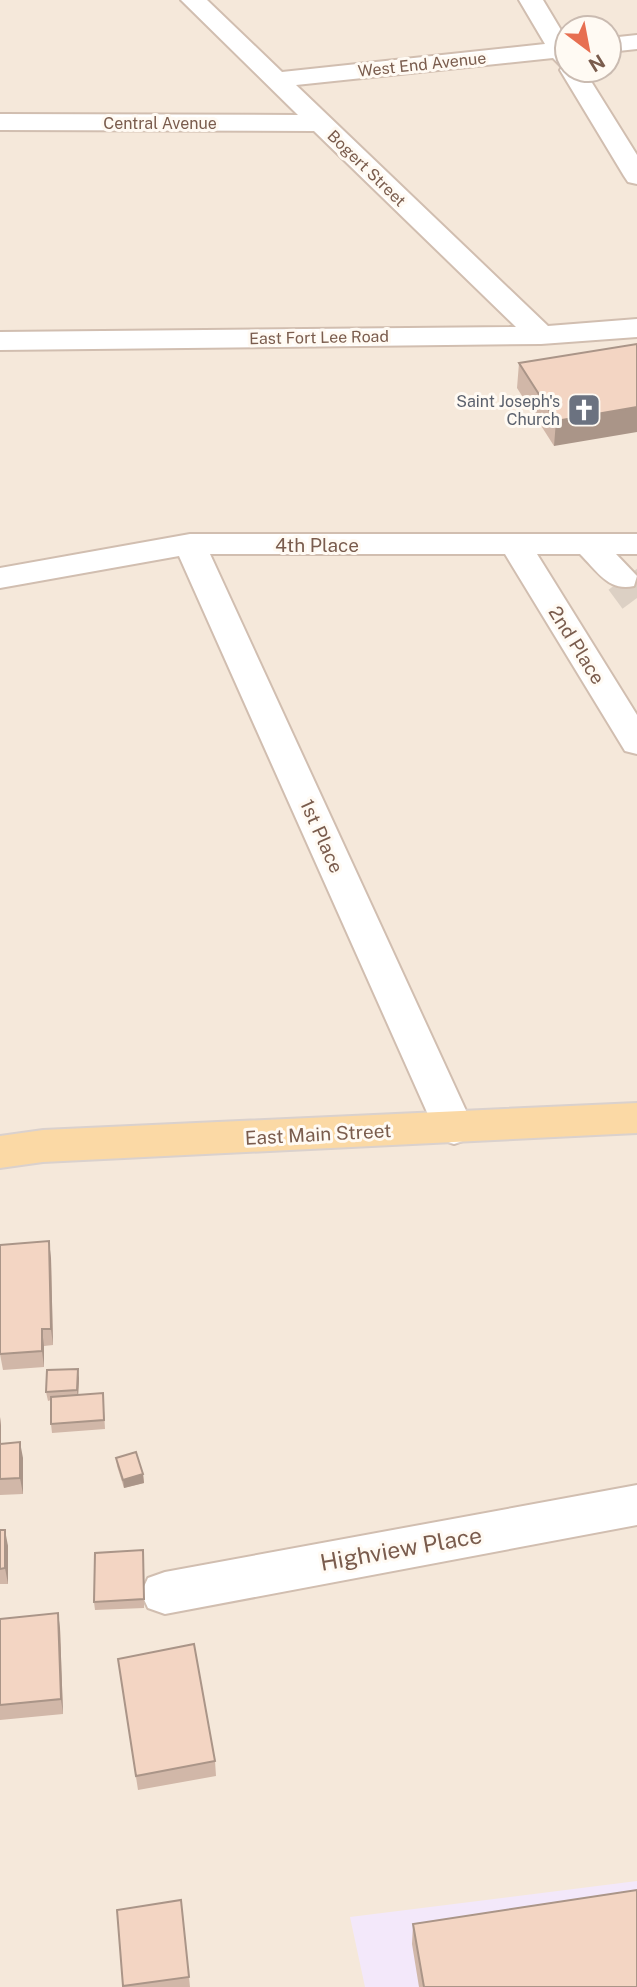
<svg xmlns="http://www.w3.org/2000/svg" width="637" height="1987" font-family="'Public Sans',sans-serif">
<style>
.residential{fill:#f5e8da;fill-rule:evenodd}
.education{fill:#f3e8fa}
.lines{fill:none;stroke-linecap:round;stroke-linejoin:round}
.minor-tunnel{stroke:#dcd0c4;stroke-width:36;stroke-dasharray:36 18;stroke-linecap:butt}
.minor-casing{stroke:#d1beb0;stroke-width:4}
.major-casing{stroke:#dad1cd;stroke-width:4}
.minor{fill:#fff;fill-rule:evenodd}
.major{fill:#fbd9a5;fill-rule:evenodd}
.wall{fill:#d1b7a8}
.shaded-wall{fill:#aa9588}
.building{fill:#f3d5c3;stroke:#aa9588;stroke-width:2}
.labels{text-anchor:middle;stroke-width:6;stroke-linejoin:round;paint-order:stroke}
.far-street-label{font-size:16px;fill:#7a5c4d;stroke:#fffaf3}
.far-worship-label{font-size:16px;fill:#5b616d;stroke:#fffaf3;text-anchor:end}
.street-label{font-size:19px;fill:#7a5c4d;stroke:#fffaf3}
.near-street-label{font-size:23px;fill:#7a5c4d;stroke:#fffaf3}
</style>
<rect width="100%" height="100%" fill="#fdf6ec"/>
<!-- residential -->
<path class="residential" d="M0 0H637V1987H0ZM567 28H609V70H567Z"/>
<!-- education -->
<path class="education" d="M637 1881V1987H365L350 1917Z"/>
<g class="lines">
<!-- minor-tunnel -->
<path class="minor-tunnel" d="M623 579 637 598"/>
<defs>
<path id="minor" d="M181 0H207L282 72 545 44 519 0H543L567 40V70H584L637 155V184L628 182 624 176 560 70 562 67 553 58 296 85 548 326 637 319V337L541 344 0 350V332L516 327 314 131 0 130V114L298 115Z
M637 35V49L609 52V38Z
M190 534H637V554H616L637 576 634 586C609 592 597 571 580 554H537L637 715V754L625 751 505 554H210L474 1128 468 1139 454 1144 440 1139 434 1128 179 556 0 588V568Z
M637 1485V1525L165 1614 148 1608 141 1593 148 1578 165 1572Z"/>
<path id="major" d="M637 1103V1133L43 1162 0 1168V1136L43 1130Z"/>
</defs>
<!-- minor casing -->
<use href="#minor" class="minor-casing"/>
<!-- major casing -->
<use href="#major" class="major-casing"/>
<!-- minor -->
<use href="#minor" class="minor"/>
<!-- major -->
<use href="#major" class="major"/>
</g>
<!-- wall -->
<path class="wall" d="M637 344 554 446 517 388 519 363Z
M51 1258 53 1345 44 1346V1367L3 1370 0 1354Z
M79 1378 78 1395 103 1393 105 1429 52 1433 51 1424V1400L48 1401 46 1392Z
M0 1417 1 1426V1444L23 1458V1494L0 1495Z
M116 1458 143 1474 144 1483 124 1488 117 1466Z
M0 1530 8 1546V1584H0Z
M144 1559V1608L95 1610 94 1602Z
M0 1619 60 1628 63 1714 0 1720Z
M120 1674 215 1761 216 1776 138 1790Z
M181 1900 190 1987H123L117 1910Z
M413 1924 637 1987H419L412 1944Z"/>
<!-- shaded-wall -->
<path class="shaded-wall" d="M637 407V432L554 446 556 421Z
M49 1241 51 1258 53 1345 51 1329Z
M42 1329 44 1346V1367L42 1351Z
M78 1369 79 1378 78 1399 77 1390Z
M0 1417 1 1426V1460L0 1454Z
M20 1442 23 1458V1494L20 1478Z
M143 1474 144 1483 124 1488 123 1480Z
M5 1530 8 1546V1584L5 1568Z
M58 1613 60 1628 63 1714 61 1699Z"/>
<!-- building -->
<path class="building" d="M637 344V407L556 421 519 363Z
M49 1241 51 1329H42V1351L0 1354V1245Z
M78 1369 77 1390 46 1392 47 1370Z
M103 1393 104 1420 51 1424V1397Z
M20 1442V1478L0 1479V1444Z
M136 1452 143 1474 123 1480 116 1458Z
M0 1530H5V1568L0 1569Z
M143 1550 144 1599 94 1602 95 1553Z
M58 1613 61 1699 0 1705V1619Z
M194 1644 215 1761 136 1776 118 1659Z
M637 1890V1987H424L413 1924Z
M181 1900 189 1977 123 1986 117 1910Z"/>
<!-- icons -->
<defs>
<symbol id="church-square" viewBox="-11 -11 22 22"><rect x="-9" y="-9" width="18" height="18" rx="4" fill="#6b7280" stroke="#fffaf3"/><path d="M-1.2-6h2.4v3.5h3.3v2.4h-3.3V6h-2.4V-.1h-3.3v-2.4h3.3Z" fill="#fff"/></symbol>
</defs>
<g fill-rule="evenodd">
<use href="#church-square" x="565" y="391" width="38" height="38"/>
</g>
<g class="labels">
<!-- far-street labels -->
<g class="far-street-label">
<text transform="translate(422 64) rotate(-6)" y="6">West End Avenue</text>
<text x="160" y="129">Central Avenue</text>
<text transform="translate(367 168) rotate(44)" y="6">Bogert Street</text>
<text transform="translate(319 337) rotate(-1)" y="6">East Fort Lee Road</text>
</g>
<!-- far-worship labels -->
<g class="far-worship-label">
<text x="560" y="407">Saint Joseph's<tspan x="560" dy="18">Church</tspan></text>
</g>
<!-- street labels -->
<g class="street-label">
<text x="317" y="552">4th Place</text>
<text transform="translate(577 645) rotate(58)" y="7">2nd Place</text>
<text transform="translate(322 836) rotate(66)" y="7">1st Place</text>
<text transform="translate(318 1134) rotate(-3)" y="7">East Main Street</text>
</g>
<!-- near-street labels -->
<g class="near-street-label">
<text transform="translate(401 1549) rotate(-10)" y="8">Highview Place</text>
</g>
</g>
<!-- north arrow -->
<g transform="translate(588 49) rotate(148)"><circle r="33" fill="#fffaf3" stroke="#cabbb1" stroke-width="2"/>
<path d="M0-5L12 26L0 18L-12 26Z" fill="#e76f51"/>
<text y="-10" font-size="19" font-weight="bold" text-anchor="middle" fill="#7a5c4d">N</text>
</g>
</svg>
